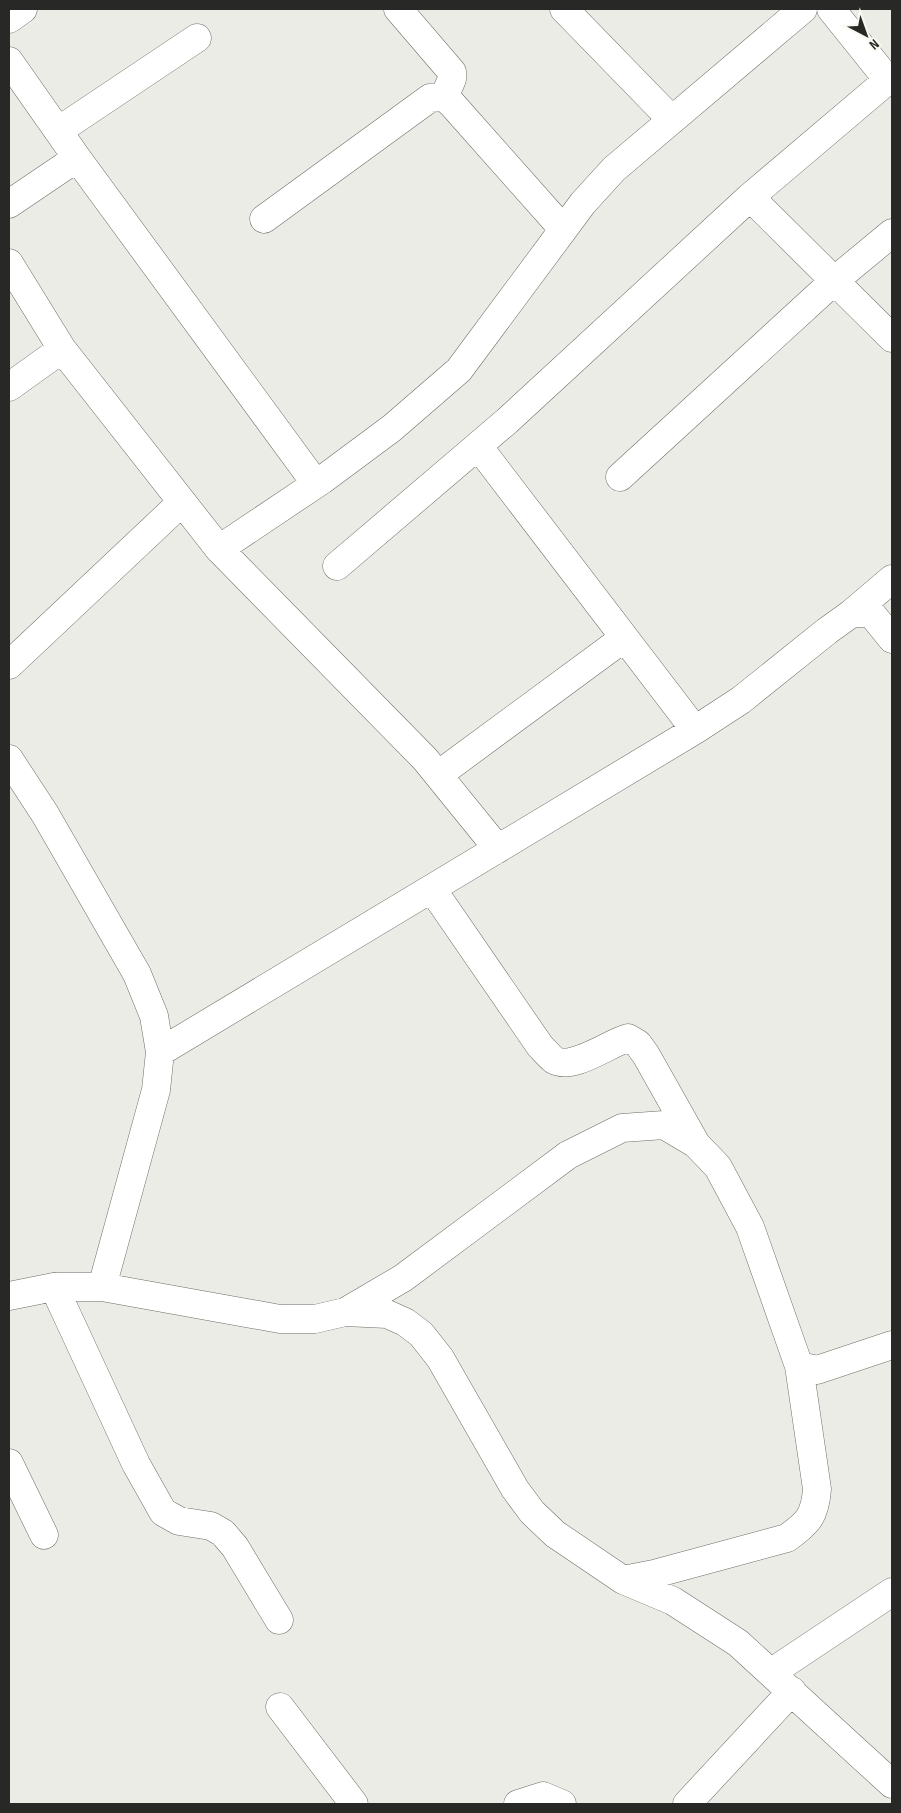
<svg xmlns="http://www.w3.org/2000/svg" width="901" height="1813" font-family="'Sofia Sans Condensed',sans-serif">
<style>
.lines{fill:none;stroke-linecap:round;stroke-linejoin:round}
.minor-casing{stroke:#6d6d67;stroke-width:29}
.minor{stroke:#fff;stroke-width:28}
</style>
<rect width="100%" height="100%" fill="#ebece5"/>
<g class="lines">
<defs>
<path id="minor" d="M398 9 452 72V79L444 97
M564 9 672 120
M831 9 888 80 750 197 892 338
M9 19 23 9
M9 61 77 158 316 484
M58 131 197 38
M9 204 77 158
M264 219 430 98 444 97 452 104 563 229
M9 263 62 349
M9 387 62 349 219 549 322 480 392 428 459 370 583 203 614 169 803 9
M478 446 695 730
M620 477 834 281 892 233
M219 549 425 759 498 849
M337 566 507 421 750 197
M852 613 892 579
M9 665 182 502
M9 759 45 814 137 974 154 1016 160 1052 156 1090 102 1287
M438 775 624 638
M432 889 540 1046C544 1050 549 1056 554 1060 573 1071 609 1043 628 1038L638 1044 646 1055 695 1142
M160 1052 695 730 741 700 827 631 852 613H871L892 639
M54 1287 136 1464 163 1512 179 1521 211 1526 223 1533 235 1547 279 1620
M9 1296 54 1287H102L280 1319H315L345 1312 403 1278 568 1155 622 1128 664 1125 696 1144 718 1167 750 1227 799 1366 817 1370 892 1345
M345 1312 387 1314 405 1322 421 1334 440 1358 515 1489 532 1512 555 1534 623 1580 673 1601 738 1643 892 1784
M9 1463 44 1535
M623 1580 654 1574 787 1538C808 1523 815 1516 817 1489L799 1366
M772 1672 892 1592
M280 1707 354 1804
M518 1804 543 1796 562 1804
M687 1804 792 1691"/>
</defs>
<!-- minor casing -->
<use href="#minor" class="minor-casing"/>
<!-- minor -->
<use href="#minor" class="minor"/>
</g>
<!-- border -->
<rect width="901" height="1813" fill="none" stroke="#282826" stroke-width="20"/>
<!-- north arrow -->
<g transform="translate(866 35) rotate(139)" stroke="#f8faf2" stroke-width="4" paint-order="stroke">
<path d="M0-4L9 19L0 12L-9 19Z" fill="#282826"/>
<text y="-8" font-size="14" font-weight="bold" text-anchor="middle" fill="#282826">N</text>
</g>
</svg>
